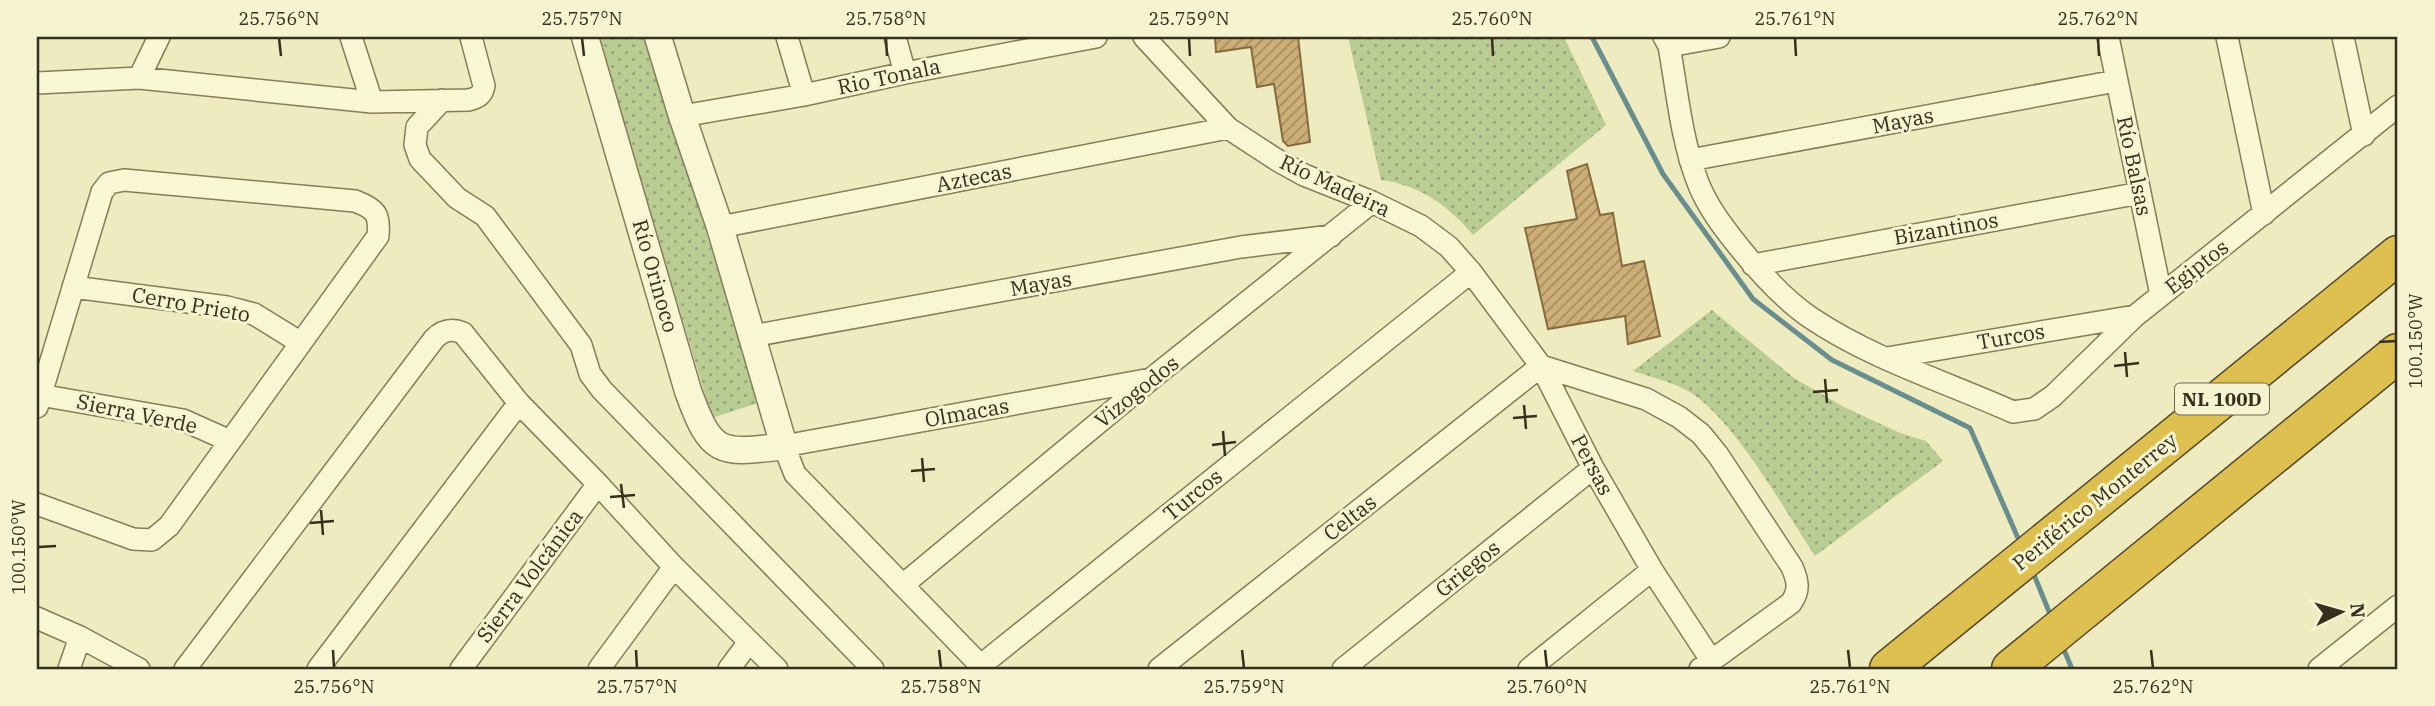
<svg xmlns="http://www.w3.org/2000/svg" width="2435" height="706" font-family="'IBM Plex Serif',serif">
<style>
.park{fill:url(#park-dots)}
.lines{fill:none;stroke-linecap:round;stroke-linejoin:round}
.stream{stroke:#6a8e8d;stroke-width:5}
.building{fill:url(#building-hatch);stroke:#866b3e;stroke-width:2}
.minor-casing{stroke:#877c58;stroke-width:24}
.tertiary-casing{stroke:#877c58;stroke-width:29}
.motorway-casing{stroke:#54482d;stroke-width:41}
.minor{stroke:#f9f6d3;stroke-width:21}
.tertiary{stroke:#f9f6d3;stroke-width:26}
.motorway{stroke:#dec050;stroke-width:38}
.ticks{fill:none;stroke:#362f1d;stroke-width:2.5}
.labels{text-anchor:middle;stroke-width:6;stroke-linejoin:round;paint-order:stroke}
.shield{fill:#f5f3d0;stroke:#6f6a53;stroke-width:2}
.shield-label{font-size:19px;font-weight:bold;fill:#362f1d}
.street-label{font-size:21px;fill:#362f1d;stroke:#f5f3d0}
.neatline{fill:none;stroke:#362f1d;stroke-width:2.5}
.ticks-label{font-size:18px;text-anchor:middle;fill:#362f1d}
</style>
<defs>
<pattern id="park-dots" width="8" height="8" patternUnits="userSpaceOnUse" patternTransform="scale(1.75)"><rect width="8" height="8" fill="#b8cc94"/><path d="M2 2h.1M6 6h.1" fill="none" stroke="#96a678" stroke-width="1.8" stroke-linecap="round"/></pattern>
<pattern id="building-hatch" width="6" height="6" patternUnits="userSpaceOnUse" patternTransform="scale(1.75)"><rect width="6" height="6" fill="#ccae76"/><path d="M-1 1l2-2M0 6l6-6M5 7l2-2" fill="none" stroke="#a68e60"/></pattern>
</defs>
<rect width="100%" height="100%" fill="#eeebc0"/>
<!-- park -->
<path class="park" d="M598 37H647L758 403 712 418Z
M1348 37H1564L1606 125 1473 235C1449 206 1420 185 1381 180Z
M1712 310 1794 378 1844 407 1900 433 1926 441 1943 461 1815 556C1783 508 1739 427 1693 394 1679 384 1651 377 1633 371Z"/>
<g class="lines">
<!-- stream -->
<path class="stream" d="M1592 37 1663 174 1753 299 1832 360 1970 428 2021 545
M2032 570 2052 619
M2062 645 2072 669"/>
</g>
<!-- building -->
<path class="building" d="M1215 37H1298L1310 142 1288 146 1283 141 1274 84 1257 87 1251 47 1216 52Z
M1587 164 1600 215 1613 213 1622 266 1644 261 1660 336 1628 344 1625 316 1548 329 1525 228 1577 219 1567 171Z"/>
<g class="lines">
<defs>
<path id="minor" d="M351 37 372 102
M787 37 804 95
M895 37 905 73
M1144 37 1228 128 1277 160 1304 175 1372 202 1421 226 1449 247 1471 272 1541 366 1593 468 1652 570 1711 660
M1664 37 1669 46C1677 90 1681 138 1697 180 1706 205 1723 227 1739 247 1760 273 1783 299 1811 318 1872 359 1946 382 2013 412L2034 409 2053 396 2135 316 2398 106
M2108 37 2161 295
M2227 37 2264 214
M2343 37 2364 135
M1669 46 1719 37
M139 78 159 37
M37 83 139 78 372 102 468 100C477 98 482 96 484 86L471 37
M442 100 417 127 415 145 420 159 457 198 485 216 581 345 590 374 602 390 873 669
M682 116 804 95 905 73 1096 37
M1690 160 2116 81
M720 227 1228 128
M1753 265 2140 193
M73 287 227 307 254 314 301 343
M752 336 1241 247 1331 236
M1887 358 2135 316
M1541 366 1646 399 1679 417 1701 434 1718 455 1792 567C1798 581 1800 590 1791 603L1700 669
M40 395 183 420 230 441
M37 407 102 192 109 183 124 180 355 201C376 209 380 214 378 236L169 526 152 540 133 539 37 504
M904 584 1151 379 1372 202
M37 618 80 637 139 669
M980 666 1471 272
M69 669 80 637
M185 669 434 339C443 330 451 328 463 333L519 403 598 484 674 567 777 669
M318 669 519 403
M461 669 598 484
M599 669 674 567
M729 669 749 642
M984 669 795 474 784 446 1151 379
M1159 669 1541 366
M1343 669 1593 468
M1529 669 1652 570
M2319 669 2398 606"/>
<path id="tertiary" d="M585 37 688 391C711 454 718 455 784 446L720 227 682 116 658 37"/>
<path id="motorway" d="M1889 669 2398 255
M2011 669 2398 353"/>
</defs>
<!-- minor casing -->
<use href="#minor" class="minor-casing"/>
<!-- tertiary casing -->
<use href="#tertiary" class="tertiary-casing"/>
<!-- motorway casing -->
<use href="#motorway" class="motorway-casing"/>
<!-- minor -->
<use href="#minor" class="minor"/>
<!-- tertiary -->
<use href="#tertiary" class="tertiary"/>
<!-- motorway -->
<use href="#motorway" class="motorway"/>
</g>
<!-- ticks -->
<path class="ticks" d="M279 38 281 56M582 38 584 56M886 38 887 56M1189 38 1190 56M1492 38 1493 56M1795 38 1796 56M2098 38 2099 56M2379 342 2396 341M2125 352 2127 377M2114 366 2139 363M1825 379 1827 403M1813 392 1838 390M1524 405 1526 429M1513 418 1537 416M1223 431 1225 456M1212 445 1236 442M922 458 924 482M911 471 935 469M621 484 624 508M610 497 635 495M321 510 323 535M310 523 334 521M38 547 56 546M333 650 334 668M636 650 637 668M939 650 941 668M1242 650 1244 668M1545 650 1547 668M1848 650 1850 668M2151 650 2153 668"/>
<g class="labels">
<!-- shield labels -->
<rect class="shield" x="2175" y="383.5" width="94" height="31" rx="5"/>
<g class="shield-label">
<text x="2222" y="406">NL 100D</text>
</g>
<!-- street labels -->
<g class="street-label">
<text transform="translate(889 77) rotate(-12)" y="7">Rio Tonala</text>
<text transform="translate(1903 121) rotate(-11)" y="7">Mayas</text>
<text transform="translate(2134 166) rotate(78)" y="7">Río Balsas</text>
<text transform="translate(974 178) rotate(-11)" y="7">Aztecas</text>
<text transform="translate(1335 186) rotate(25)" y="7">Río Madeira</text>
<text transform="translate(1946 229) rotate(-10)" y="7">Bizantinos</text>
<text transform="translate(2197 267) rotate(-38)" y="7">Egiptos</text>
<text transform="translate(655 276) rotate(74)" y="7">Río Orinoco</text>
<text transform="translate(1041 284) rotate(-10)" y="7">Mayas</text>
<text transform="translate(191 305) rotate(10)" y="7">Cerro Prieto</text>
<text transform="translate(2011 337) rotate(-10)" y="7">Turcos</text>
<text transform="translate(1137 392) rotate(-39)" y="7">Vizogodos</text>
<text transform="translate(967 413) rotate(-10)" y="7">Olmacas</text>
<text transform="translate(137 414) rotate(12)" y="7">Sierra Verde</text>
<text transform="translate(1592 465) rotate(62)" y="7">Persas</text>
<text transform="translate(1193 495) rotate(-39)" y="7">Turcos</text>
<text transform="translate(2095 502) rotate(-39)" y="7">Periférico Monterrey</text>
<text transform="translate(1350 518) rotate(-38)" y="7">Celtas</text>
<text transform="translate(1468 569) rotate(-39)" y="7">Griegos</text>
<text transform="translate(530 576) rotate(-53)" y="7">Sierra Volcánica</text>
</g>
</g>
<!-- border -->
<rect width="2435" height="706" fill="none" stroke="#f5f3d0" stroke-width="77"/>
<!-- north arrow -->
<g transform="translate(2341 612) rotate(85)" stroke="#f5f3d0" stroke-width="5" paint-order="stroke">
<path d="M0-5L12 26L0 18L-12 26Z" fill="#362f1d"/>
<text y="-10" font-size="19" font-weight="bold" text-anchor="middle" fill="#362f1d">N</text>
</g>
<rect x="38" y="38" width="2358" height="630" class="neatline"/>
<g class="ticks-label">
<text x="279" y="25">25.756°N</text>
<text x="582" y="25">25.757°N</text>
<text x="886" y="25">25.758°N</text>
<text x="1189" y="25">25.759°N</text>
<text x="1492" y="25">25.760°N</text>
<text x="1795" y="25">25.761°N</text>
<text x="2098" y="25">25.762°N</text>
<text transform="translate(2416 341) rotate(-90)" y="6">100.150°W</text>
<text transform="translate(19 547) rotate(-90)" y="6">100.150°W</text>
<text x="334" y="693">25.756°N</text>
<text x="637" y="693">25.757°N</text>
<text x="941" y="693">25.758°N</text>
<text x="1244" y="693">25.759°N</text>
<text x="1547" y="693">25.760°N</text>
<text x="1850" y="693">25.761°N</text>
<text x="2153" y="693">25.762°N</text>
</g>
</svg>
